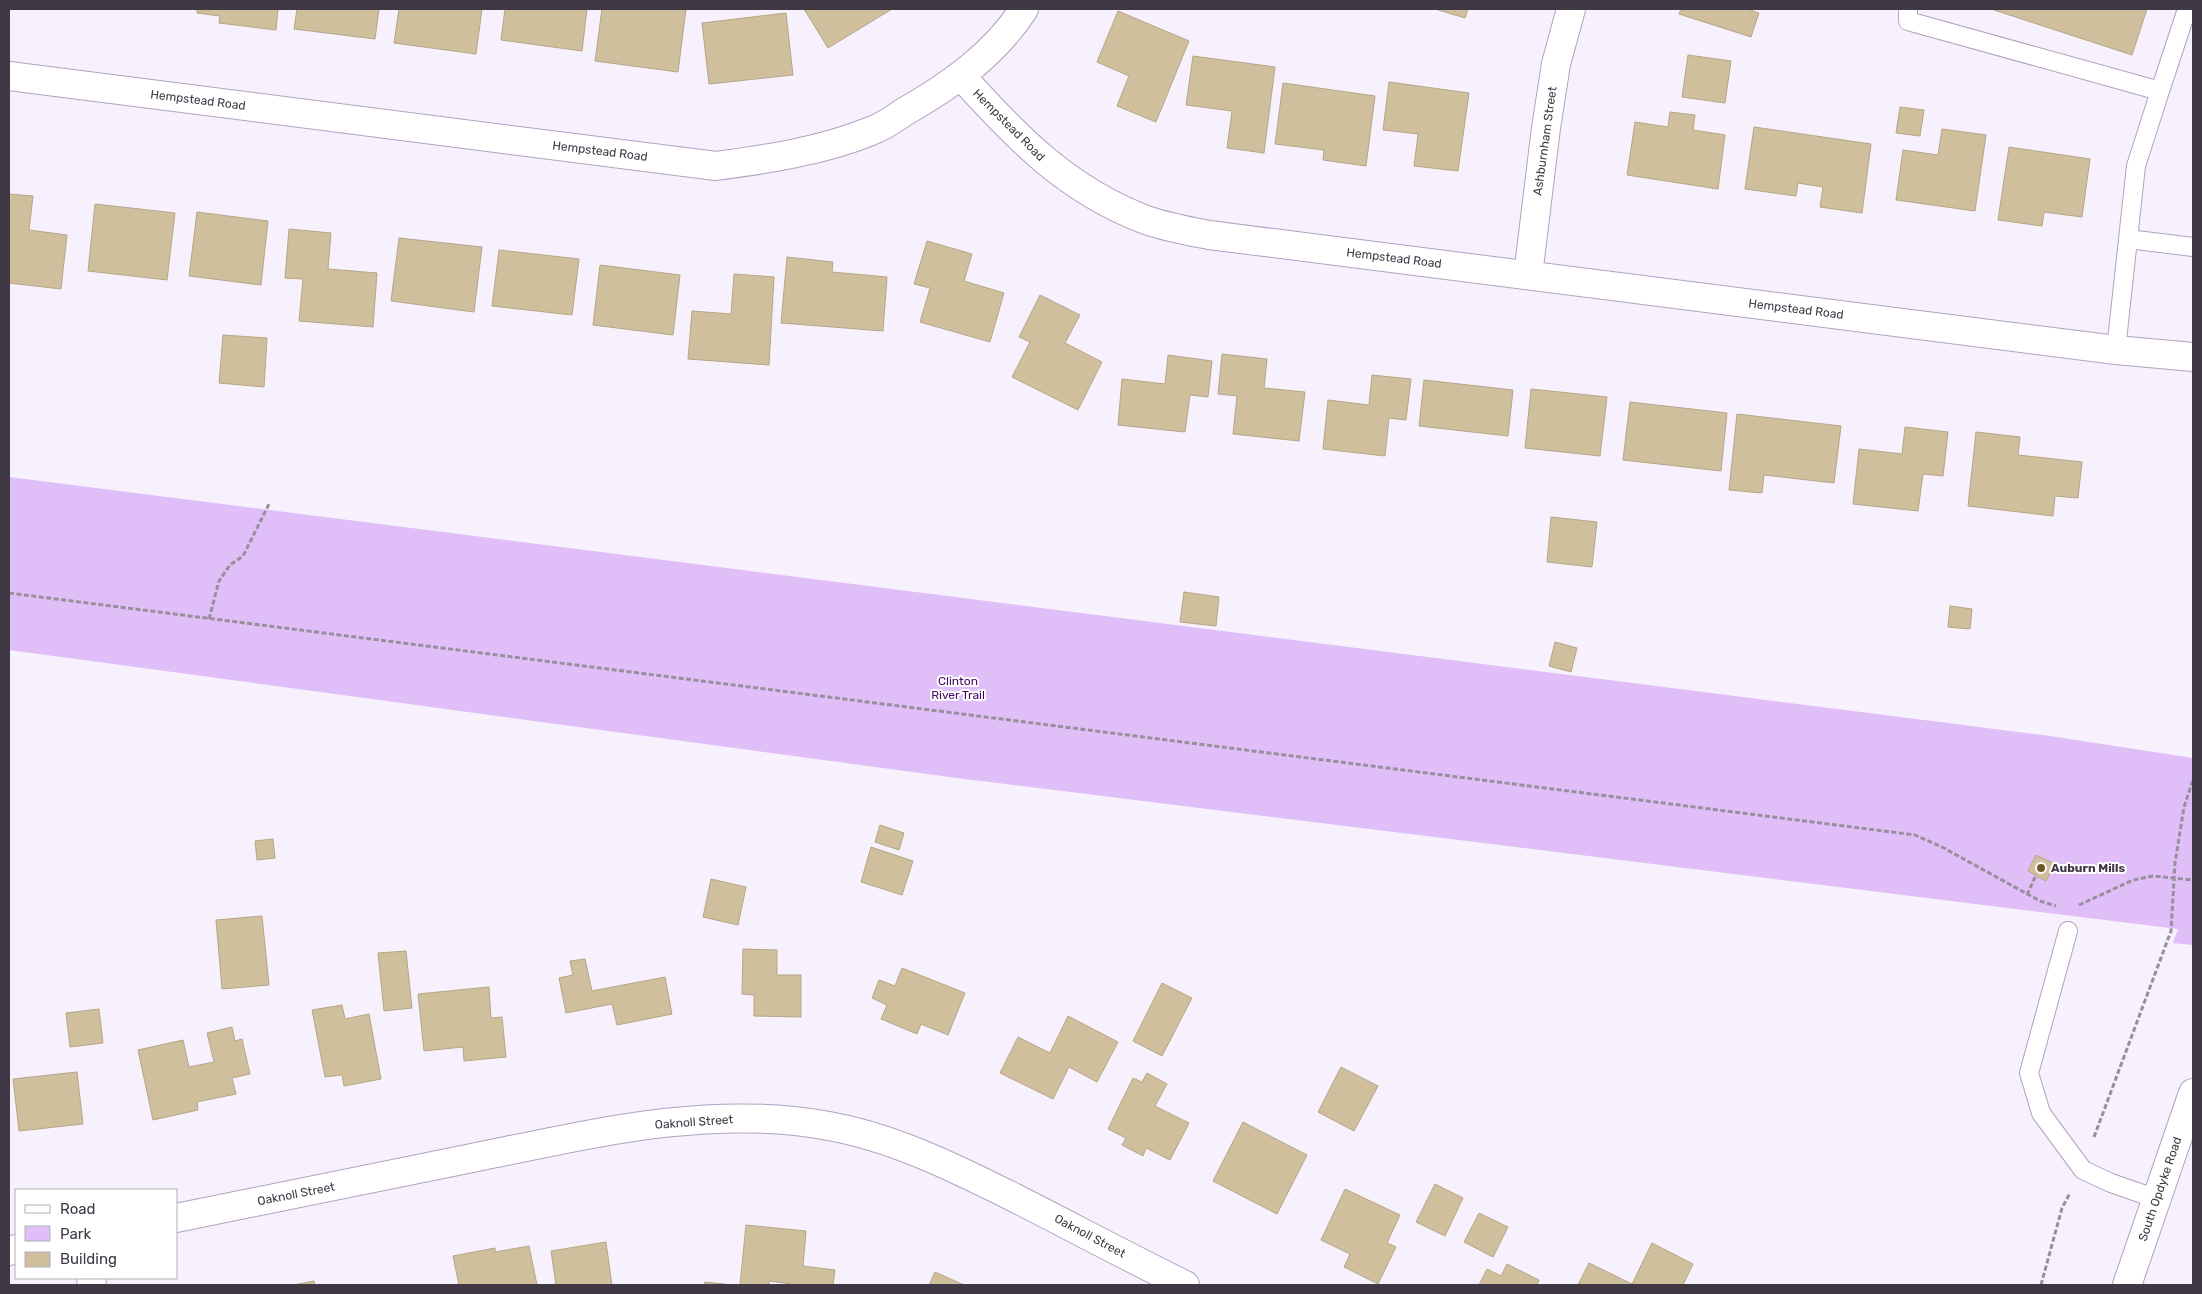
<svg xmlns="http://www.w3.org/2000/svg" width="2202" height="1294" font-family="Rubik,sans-serif">
<style>
.green{fill:#e0bef7}
.building{fill:#d0bf9d;stroke:#b6a685}
.lines{fill:none;stroke-linecap:round;stroke-linejoin:round}
.lane-casing{stroke:#b3a1c1;stroke-width:20}
.street-casing{stroke:#b3a1c1;stroke-width:30}
.secondary-casing{stroke:#b3a1c1;stroke-width:30}
.path{stroke:#978f9c;stroke-width:3;stroke-dasharray:5 2.5;stroke-linecap:butt}
.lane{stroke:#fff;stroke-width:18}
.street{stroke:#fff;stroke-width:28}
.secondary{stroke:#fff;stroke-width:28}
.poi-dot{fill:#6f5828;stroke:#fff;stroke-width:2}
.labels{text-anchor:middle;stroke-width:4;stroke-linejoin:round;paint-order:stroke}
.street-label{font-size:12px;fill:#3f3744;stroke:#fff}
.park-label{font-size:12px;fill:#450662;stroke:#fff}
.poi-label{font-size:12px;font-weight:bold;fill:#3f3744;stroke:#fff;text-anchor:start}
</style>
<rect width="100%" height="100%" fill="#f7f0fd"/>
<!-- green -->
<path class="green" d="M9 477 2050 736 2193 758V945L2173 943 2178 929 957 778 9 650Z"/>
<!-- building -->
<path class="building" d="M197 9H278L276 30 219 23 220 16 197 13Z
M297 9H379L375 39 294 29Z
M399 9H482L476 54 394 43Z
M505 9H587L582 51 501 40Z
M602 9H686L678 72 595 61Z
M804 9H892L828 48Z
M1435 9H1468L1465 18Z
M1681 9H1747L1759 13 1751 37 1679 14Z
M1991 9H2147L2132 55Z
M1118 11 1189 41 1156 122 1117 106 1129 76 1097 62Z
M786 13 793 75 709 84 702 23Z
M1688 55 1731 61 1725 103 1682 97Z
M1193 56 1275 67 1264 153 1227 148 1232 111 1186 105Z
M1389 82 1469 93 1458 171 1414 166 1418 134 1383 130Z
M1283 83 1375 96 1366 166 1323 160 1324 150 1275 144Z
M1900 107 1924 110 1920 136 1896 133Z
M1670 112 1695 115 1693 130 1725 135 1718 189 1627 175 1635 122 1668 127Z
M1754 127 1871 144 1862 213 1820 207 1823 187 1798 183 1796 196 1745 189Z
M1942 129 1986 135 1975 211 1896 200 1903 150 1938 155Z
M2009 147 2090 159 2082 217 2044 212 2042 226 1998 220Z
M9 194 33 196 29 230 67 235 61 289 9 283Z
M95 204 175 213 167 280 88 271Z
M197 212 268 221 261 285 189 276Z
M289 229 331 233 328 269 377 273 373 327 299 321 303 279 285 278Z
M399 238 482 247 474 312 391 301Z
M927 241 972 254 964 281 1004 293 990 342 920 322 930 288 914 284Z
M499 250 579 259 572 315 492 306Z
M787 257 833 262 832 272 887 277 883 331 781 323Z
M600 265 680 275 673 335 593 325Z
M734 274 774 277 769 365 688 359 692 311 731 314Z
M1040 295 1080 315 1065 343 1102 362 1078 410 1012 377 1030 342 1019 337Z
M223 335 267 338 264 387 219 383Z
M1222 354 1267 359 1264 388 1305 392 1299 441 1233 434 1237 396 1218 394Z
M1168 355 1212 361 1208 397 1190 395 1185 432 1118 425 1122 379 1165 384Z
M1372 375 1411 379 1406 420 1389 418 1385 456 1323 449 1328 400 1369 405Z
M1424 380 1513 390 1508 436 1419 426Z
M1531 389 1607 397 1600 456 1525 448Z
M1630 402 1727 413 1721 471 1623 460Z
M1737 414 1841 426 1834 483 1764 475 1762 493 1729 490Z
M1905 427 1948 432 1943 476 1923 474 1918 511 1853 504 1859 449 1902 454Z
M1976 432 2020 437 2018 455 2082 462 2078 498 2055 496 2053 516 1968 506Z
M1551 517 1597 522 1592 567 1547 562Z
M1184 592 1219 597 1216 626 1180 622Z
M1950 606 1972 609 1970 629 1948 627Z
M1555 642 1577 648 1571 672 1549 666Z
M880 825 904 833 899 850 875 842Z
M273 839 275 858 257 860 255 841Z
M871 847 913 861 902 895 861 882Z
M2036 855 2055 864 2046 881 2028 871Z
M711 879 746 887 738 925 703 917Z
M262 916 269 985 222 989 216 920Z
M743 949 777 950V975H801V1017L754 1016V995L742 994Z
M406 951 412 1008 384 1011 378 953Z
M585 959 592 991 665 977 672 1014 617 1025 612 1004 566 1013 559 978 573 975 570 961Z
M902 968 965 993 948 1035 921 1024 917 1034 881 1019 887 1005 872 998 879 980 895 986Z
M1162 983 1192 998 1162 1056 1133 1041Z
M489 987 491 1018 502 1017 506 1057 464 1061 463 1047 424 1051 418 994Z
M342 1005 345 1019 369 1014 381 1079 344 1086 342 1075 325 1077 312 1010Z
M99 1009 103 1043 70 1047 66 1013Z
M1068 1016 1118 1042 1097 1082 1069 1067 1053 1099 1000 1073 1018 1037 1050 1053Z
M232 1027 235 1041 242 1039 250 1074 232 1078 236 1094 197 1102 198 1110 153 1120 138 1050 183 1040 189 1067 214 1062 207 1033Z
M1341 1067 1378 1086 1354 1131 1318 1112Z
M77 1072 83 1124 19 1131 13 1079Z
M1147 1073 1167 1084 1155 1106 1189 1123 1170 1160 1146 1148 1143 1156 1122 1145 1126 1138 1108 1129 1133 1078 1142 1082Z
M1243 1122 1307 1155 1277 1214 1213 1181Z
M1435 1184 1463 1198 1445 1236 1416 1222Z
M1345 1189 1400 1215 1387 1243 1396 1247 1378 1284 1344 1267 1350 1254 1321 1240Z
M1479 1213 1508 1227 1493 1257 1464 1242Z
M746 1225 806 1231 803 1266 835 1270 833 1285H791V1284L769 1281V1285H740Z
M606 1242 612 1285H556L551 1251Z
M1652 1243 1693 1264 1683 1285H1578L1589 1263 1632 1284Z
M529 1246 537 1285H459L453 1256 495 1248V1252Z
M1507 1264 1539 1280 1537 1285H1479L1487 1269 1501 1276Z
M935 1272 964 1285H929Z
M314 1281 315 1285H293Z
M705 1282 733 1285H704Z"/>
<g class="lines">
<defs>
<path id="lane" d="M1908 9V21L2160 91 2136 166 2128 239
M2160 91 2187 9
M2116 350 2128 239 2193 247
M2068 931 2029 1073 2041 1113 2083 1170 2111 1183 2157 1199"/>
<path id="street" d="M9 76 716 166C768 159 822 151 871 131 883 127 894 119 904 112 950 86 995 54 1024 9
M962 77C1017 138 1067 190 1146 220 1166 227 1188 231 1209 235L2116 350 2193 357
M1528 275 1546 128 1556 64 1571 9
M176 1218C277 1198 377 1177 477 1157 591 1134 707 1105 823 1125 891 1136 955 1168 1015 1198 1072 1227 1128 1257 1185 1285
M9 1251 16 1249
M91 1278 92 1285"/>
<path id="secondary" d="M2127 1285 2193 1093"/>
</defs>
<!-- lane casing -->
<use href="#lane" class="lane-casing"/>
<!-- street casing -->
<use href="#street" class="street-casing"/>
<!-- secondary casing -->
<use href="#secondary" class="secondary-casing"/>
<!-- path -->
<path class="path" d="M9 593 1915 835 1942 847 2040 901 2056 906
M209 619 219 581 230 565 243 556 269 504
M2027 895 2036 875
M2079 905 2133 880 2153 876 2193 880
M2094 1137 2171 931 2175 863 2184 807 2193 780
M2041 1285 2062 1208 2070 1193"/>
<!-- lane -->
<use href="#lane" class="lane"/>
<!-- street -->
<use href="#street" class="street"/>
<!-- secondary -->
<use href="#secondary" class="secondary"/>
</g>
<!-- markers -->
<circle class="poi-dot" cx="2041" cy="868" r="5"/>
<g class="labels">
<!-- street labels -->
<g class="street-label">
<text transform="translate(198 100) rotate(7)" y="4">Hempstead Road</text>
<text transform="translate(1009 125) rotate(45)" y="4">Hempstead Road</text>
<text transform="translate(1545 141) rotate(-82)" y="4">Ashburnham Street</text>
<text transform="translate(600 151) rotate(7)" y="4">Hempstead Road</text>
<text transform="translate(1394 258) rotate(7)" y="4">Hempstead Road</text>
<text transform="translate(1796 309) rotate(7)" y="4">Hempstead Road</text>
<text transform="translate(694 1122) rotate(-4)" y="4">Oaknoll Street</text>
<text transform="translate(2160 1189) rotate(-71)" y="4">South Opdyke Road</text>
<text transform="translate(296 1194) rotate(-11)" y="4">Oaknoll Street</text>
<text transform="translate(1090 1236) rotate(28)" y="4">Oaknoll Street</text>
</g>
<!-- park labels -->
<g class="park-label">
<text x="958" y="685">Clinton<tspan x="958" dy="14">River Trail</tspan></text>
</g>
<!-- poi labels -->
<g class="poi-label">
<text x="2051" y="872">Auburn Mills</text>
</g>
</g>
<!-- border -->
<rect width="2202" height="1294" fill="none" stroke="#3f3744" stroke-width="20"/>
<!-- legend -->
<rect x="15" y="1189" width="162" height="90" fill="#ffffff" stroke="#b2afb4"/>
<rect x="25" y="1205" width="25" height="8" fill="#ffffff" stroke="#b2afb4"/>
<text x="60" y="1214" font-size="15" fill="#3f3744">Road</text>
<rect x="25" y="1226" width="25" height="15" fill="#e0bef7" stroke="#b2afb4"/>
<text x="60" y="1239" font-size="15" fill="#3f3744">Park</text>
<rect x="25" y="1252" width="25" height="15" fill="#d0bf9d" stroke="#b2afb4"/>
<text x="60" y="1264" font-size="15" fill="#3f3744">Building</text>
</svg>
